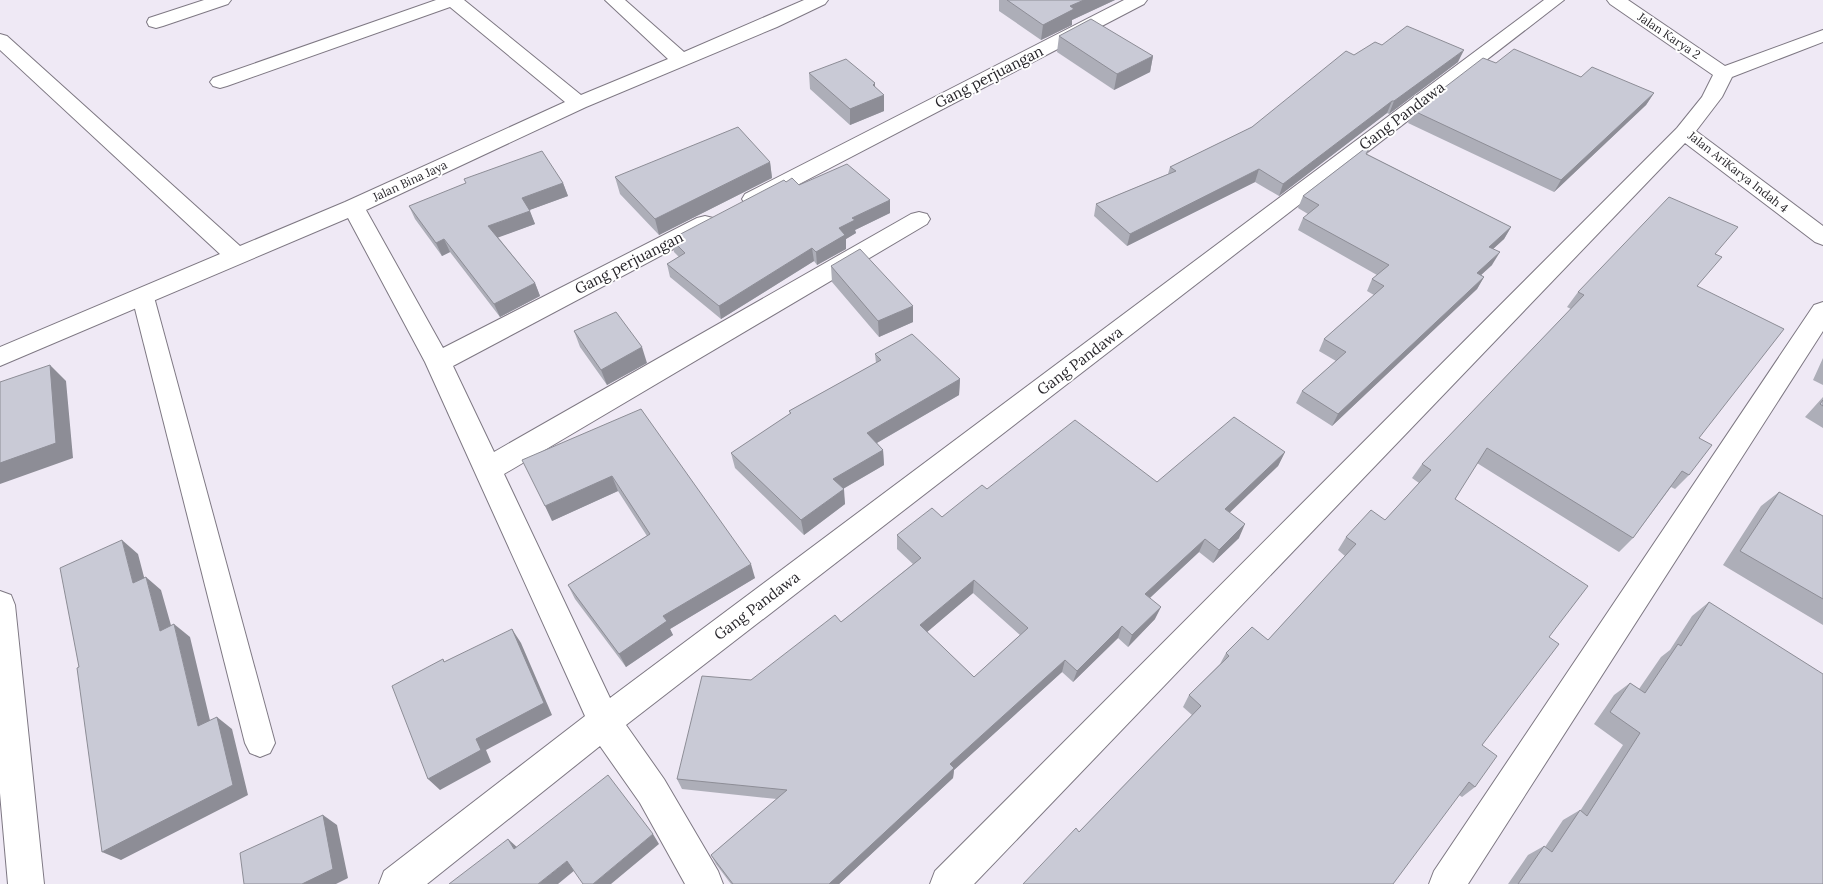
<svg xmlns="http://www.w3.org/2000/svg" width="1823" height="884" font-family="Lora,serif">
<style>
.lines{fill:none;stroke-linecap:round;stroke-linejoin:round}
.service-casing{stroke:#7e7883;stroke-width:2}
.minor-casing{stroke:#7e7883;stroke-width:2}
.service{fill:#fff;fill-rule:evenodd}
.minor{fill:#fff;fill-rule:evenodd}
.wall{fill:#adaeb8;fill-rule:evenodd}
.shaded-wall{fill:#8d8d96}
.building{fill:#c9cad6;stroke:#8d8d96;fill-rule:evenodd}
.labels{text-anchor:middle;stroke-width:4;stroke-linejoin:round;paint-order:stroke}
.far-street-label{font-size:12px;fill:#28262b;stroke:#fff}
.street-label{font-size:15px;fill:#28262b;stroke:#fff}
</style>
<rect width="100%" height="100%" fill="#efe9f5"/>
<g class="lines">
<defs>
<path id="service" d="M143 290 150 292 154 297 275 743 270 753 260 757 250 753 245 743 132 297 136 292Z"/>
<path id="minor" d="M204 0H231L228 4 163 26 156 28 149 26 147 22 149 18Z
M436 0H464L581 95 668 59 605 0H625L684 52 804 0H828L825 4 777 27 586 107 366 210 443 348 697 218 705 216 713 218 716 223 713 228 453 366 494 452 911 214 919 212 927 214 930 219 927 224 504 474 610 698 1544 0H1564L626 725 664 779 718 871 723 884H685L640 803 600 746 427 884H379L384 871 585 716 425 362 348 218 0 366V347L220 254 0 50V34L7 36 240 246 345 202 565 102 450 7 227 86 220 88 213 86 210 82 213 78Z
M1124 0H1147L1144 4 761 204 753 206 745 204 742 199 745 194Z
M1607 0H1628L1725 66 1823 30V42L1732 77 1722 97 1696 131 1823 226V245L1815 242 1685 143 974 884H930L935 871 1677 128 1702 97 1713 75 1610 4Z
M1823 302V331L1468 884H1429L1434 871 1814 305Z
M0 591 11 595 15 605 44 884H8L0 793Z"/>
</defs>
<!-- service casing -->
<use href="#service" class="service-casing"/>
<!-- minor casing -->
<use href="#minor" class="minor-casing"/>
<!-- service -->
<use href="#service" class="service"/>
<!-- minor -->
<use href="#minor" class="minor"/>
</g>
<!-- wall -->
<path class="wall" d="M999 0H1115L1072 20V25L1041 40 999 11Z
M1059 36 1153 56 1150 72 1114 90 1057 52Z
M1382 45 1458 62 1389 114 1387 113 1279 196 1255 182 1127 246 1094 216 1096 204 1168 174 1170 167 1252 127 1354 55Z
M1496 63 1581 77 1654 93 1646 105 1554 192 1408 123 1414 111Z
M809 73 875 83V86L884 111 850 125 810 89Z
M1372 143 1367 154 1511 227 1504 239 1493 249 1492 265 1481 275 1484 277 1477 289 1332 426 1296 403 1302 391 1336 361 1319 351 1324 339 1374 295 1367 291 1372 279 1377 275 1298 230 1303 218 1308 214 1298 208 1303 196Z
M770 162 772 178 659 235 620 194 615 177Z
M786 182 799 185 890 200V213L855 230 856 233 846 239V249L817 265 814 261 721 319 670 277 667 264 679 257 674 252 671 239Z
M563 183 568 196 529 210 535 224 498 237 535 283 540 296 500 317 450 252 442 256 415 219 409 206Z
M1715 254 1697 287 1699 438 1689 475 1675 489 1671 487 1633 538 1619 552 1477 463 1455 499 1549 637 1482 745 1475 787 1462 797 1459 795 1079 832 1192 715 1183 707 1189 695 1220 664 1226 653 1268 640 1345 556 1338 550 1346 537 1385 520 1419 483 1412 478 1422 464 1571 309 1567 307 1578 292Z
M831 266 913 322 879 337 832 282Z
M574 331 647 363 607 385 580 347Z
M875 354 960 379 959 395 877 443 883 450 884 465 843 489 845 504 804 535 735 468 731 453 790 414 789 411 876 363Z
M1823 358V385L1813 380Z
M1823 397V428L1805 417Z
M641 409 755 578 670 629 673 635 626 667 575 599 568 585 647 536 618 491 552 521Z
M1285 452 1278 466 1229 512 1239 538 1213 563 1199 552 1150 598 1155 619 1128 647 1118 638 1073 682 1062 672 954 770 953 778 839 884H731L716 864 711 855 777 799 682 789 677 779 751 680 841 622 913 564 897 549V535L942 517 987 489 1157 482ZM973 593 1020 635 974 677 927 632Z
M1779 492 1823 516V625L1723 565 1761 506Z
M1709 602 1823 884H1508L1528 855 1544 846 1545 847 1563 820 1580 810V811L1623 745 1594 724 1614 695 1630 683 1639 689 1661 657 1670 650 1692 616Z"/>
<!-- shaded-wall -->
<path class="shaded-wall" d="M1084 0H1115L1072 20V25L1041 40 1043 25 1070 6Z
M1464 50 1458 62 1389 114 1394 101Z
M1153 56 1150 72 1114 90 1117 74Z
M875 83V98L884 95V111L850 125V109Z
M1654 93 1646 105 1554 192 1561 180Z
M1392 101 1387 113 1279 196 1283 184Z
M770 162 772 178 659 235 655 219Z
M1259 169 1255 182 1127 246 1130 234Z
M563 183 568 196 527 211 522 198Z
M890 200V213L855 230 856 233 846 239V249L817 265 816 252 839 228 852 218Z
M530 211 535 224 494 239 488 226Z
M1511 227 1504 239 1482 259 1489 247Z
M444 239 450 252 442 256 436 243Z
M812 248 814 261 721 319 719 306Z
M1500 252 1492 265 1470 285 1477 273Z
M1484 277 1477 289 1332 426 1338 414Z
M535 283 540 296 500 317 494 304Z
M913 306V322L879 337 878 321Z
M642 347 647 363 607 385 601 370Z
M50 365 66 381 73 458 0 484V463Z
M960 379 959 395 868 448 867 433Z
M883 450 884 465 834 494 833 479Z
M1285 452 1278 466 1219 523 1225 509Z
M612 476 618 491 552 521 545 506Z
M844 489 845 504 804 535 801 520Z
M1245 524 1239 538 1213 563 1219 550Z
M1205 539 1199 552 1140 607 1145 594Z
M122 540 138 554 149 596 133 583Z
M751 564 755 578 670 629 673 635 626 667 619 654 663 616Z
M146 577 161 590 176 643 160 631Z
M974 580 973 593 920 638V625Z
M1161 607 1155 619 1128 647 1132 635Z
M174 624 190 637 214 737 198 726Z
M1122 626 1118 638 1073 682 1077 671Z
M512 629 521 643 552 715 486 750 491 762 440 790 428 779 476 739Z
M1065 660 1062 672 954 770 953 778 839 884H829L950 764Z
M217 717 232 729 248 795 121 860 102 852Z
M323 815 337 825 348 878 336 884H302Z
M653 834 659 844 611 884H593Z
M508 839 518 848 514 849Z
M567 861 575 870 558 884H538Z"/>
<!-- building -->
<path class="building" d="M1007 0H1084L1070 6 1074 9 1043 25Z
M1091 19 1153 56 1117 74 1059 36Z
M1407 26 1464 50 1394 101H1392L1283 184 1259 169 1130 234 1096 204 1176 171 1170 167 1252 127 1346 51 1354 55 1375 42 1382 45Z
M1514 49 1581 77 1592 67 1654 93 1561 180 1414 111 1483 58 1496 63Z
M846 59 875 83 873 85 884 95 850 109 809 73Z
M738 127 770 162 655 219 615 177Z
M1372 143 1366 154 1511 227 1489 247 1500 252 1477 273 1484 277 1338 414 1302 391 1346 352 1324 339 1384 286 1372 279 1389 265 1303 218 1319 205 1303 196Z
M542 151 563 183 522 198 530 211 488 226 535 283 494 304 444 239 436 243 409 206 466 183 464 179Z
M847 164 890 200 852 218 855 220 839 228 845 235 816 252 812 248 719 306 667 264 685 253 671 239 784 180 786 182 792 178 799 185Z
M1669 197 1738 227 1715 254 1722 257 1697 286 1784 329 1699 438 1712 445 1689 475 1682 471 1633 538 1487 448 1455 499 1588 586 1549 637 1559 644 1482 745 1497 756 1475 787 1469 782 1393 884H1023L1076 828 1079 832 1201 706 1189 695 1229 656 1226 653 1252 627 1268 640 1356 544 1346 537 1371 510 1385 520 1431 470 1422 464 1584 295 1578 292Z
M860 249 913 306 878 321 831 266Z
M616 312 642 347 601 370 574 331Z
M912 334 960 379 867 433 883 450 833 479 844 489 801 520 731 453 791 413 789 411 881 360 875 354Z
M50 365 56 443 0 463V382Z
M1823 400V406L1820 404Z
M641 409 751 564 663 616 667 621 619 654 568 585 650 534 612 476 545 506 522 460Z
M1234 417 1285 452 1225 509 1245 524 1219 550 1205 539 1145 594 1161 607 1132 635 1122 626 1077 671 1065 660 950 764 954 768 829 884H733L711 855 787 790 677 779 702 676 751 680 835 615 841 622 921 558 897 535 932 508 942 517 982 485 987 489 1075 420 1157 482ZM974 580 1028 628 974 677 920 625Z
M1779 492 1823 516V599L1740 551Z
M122 540 133 583 146 577 160 631 174 624 198 726 217 717 233 785 102 852 77 668 79 667 60 568Z
M1709 602 1823 674V884H1518L1544 846 1552 852 1580 810 1587 816 1640 733 1610 712 1630 683 1645 693 1678 644 1681 646Z
M512 629 544 703 476 739 481 750 428 779 392 686 443 659 444 662Z
M608 775 653 834 593 884H583L567 861 538 884H449L508 839 514 849Z
M323 815 333 869 302 884H244L240 853Z"/>
<g class="labels">
<!-- far-street labels -->
<g class="far-street-label">
<text transform="translate(1669 36) rotate(34)" y="4">Jalan Karya 2</text>
<text transform="translate(1738 172) rotate(38)" y="4">Jalan AriKarya Indah 4</text>
<text transform="translate(410 181) rotate(-25)" y="4">Jalan Bina Jaya</text>
</g>
<!-- street labels -->
<g class="street-label">
<text transform="translate(989 77) rotate(-27)" y="5">Gang perjuangan</text>
<text transform="translate(1402 116) rotate(-37)" y="5">Gang Pandawa</text>
<text transform="translate(629 263) rotate(-27)" y="5">Gang perjuangan</text>
<text transform="translate(1080 361) rotate(-37)" y="5">Gang Pandawa</text>
<text transform="translate(757 606) rotate(-37)" y="5">Gang Pandawa</text>
</g>
</g>
</svg>
